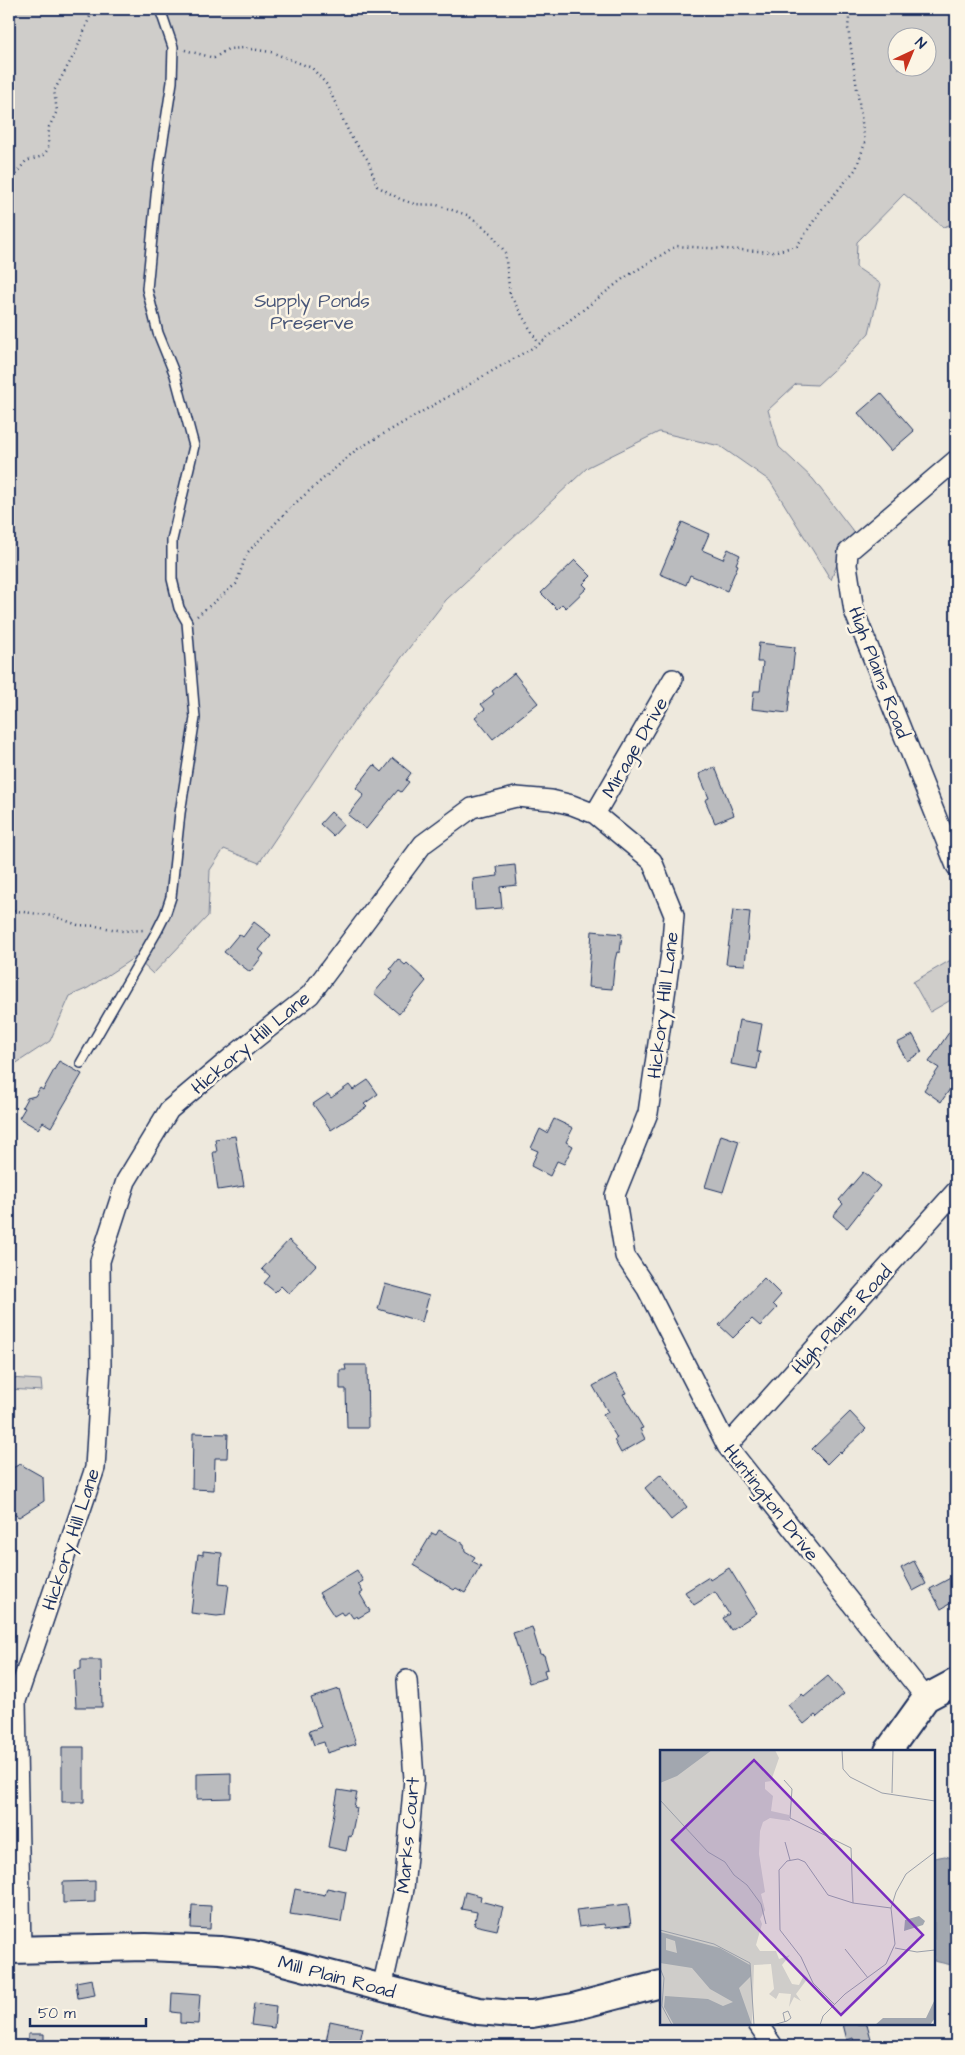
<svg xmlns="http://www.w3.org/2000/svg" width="965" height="2055" font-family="'Architects Daughter',sans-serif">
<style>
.green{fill:#cfcdca;stroke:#757e94;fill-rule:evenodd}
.water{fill:#a2a7af;stroke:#6c778f}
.building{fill:#babbbe;stroke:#1b2f5e}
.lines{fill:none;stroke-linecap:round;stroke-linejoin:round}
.lane-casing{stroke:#1b2f5e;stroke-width:12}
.street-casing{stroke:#1b2f5e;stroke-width:22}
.secondary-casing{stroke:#1b2f5e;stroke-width:30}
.path{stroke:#1b2f5e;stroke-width:2.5;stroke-dasharray:1 4;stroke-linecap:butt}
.lane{stroke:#fcf5e5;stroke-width:9}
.street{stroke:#fcf5e5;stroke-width:19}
.secondary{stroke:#fcf5e5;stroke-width:26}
.labels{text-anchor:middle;stroke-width:5;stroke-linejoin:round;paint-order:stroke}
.park-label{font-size:19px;fill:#485679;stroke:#fcf5e5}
.street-label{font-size:19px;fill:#1b2f5e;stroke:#fcf5e5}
.inset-road{fill:none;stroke:#9a9faa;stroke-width:1}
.view{fill:#7b2cbf;fill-opacity:0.15;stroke:#7b2cbf;stroke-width:2.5}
.inset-edge{fill:none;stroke:#1b2f5e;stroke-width:2.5}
</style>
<rect width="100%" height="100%" fill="#eee9dd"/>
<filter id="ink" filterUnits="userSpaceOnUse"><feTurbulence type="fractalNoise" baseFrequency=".02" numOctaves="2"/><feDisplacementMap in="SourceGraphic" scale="10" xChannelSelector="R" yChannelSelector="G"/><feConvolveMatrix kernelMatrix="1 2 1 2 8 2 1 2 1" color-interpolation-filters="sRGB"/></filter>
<g filter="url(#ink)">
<!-- green -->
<path class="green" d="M9 9H956V223L943 227 904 194 857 242 856 267 881 284 869 333 844 360 817 385 796 384 768 410 779 447 813 479 856 535 842 551 831 580 770 481 720 446 659 432 588 467 446 600 365 705 259 863 224 849 210 870 208 916 153 974 135 957 88 988 70 996 50 1041 9 1068ZM898 38H928V68H898Z
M956 957V997L930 1012 913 982Z
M9 1378 41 1380 42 1391 9 1389Z
M10 1591 15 1636 9 1638V1592Z"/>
<!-- water -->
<path class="water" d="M945 1856 956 1859V1966L934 1961V1858Z"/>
<!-- building -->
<path class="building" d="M881 393 914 431 891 451 858 413Z
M682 522 709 534 702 550 723 559 728 549 740 555 736 564 738 565 727 591 690 575 686 585 660 574Z
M575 560 591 576 583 584 587 588 566 608 562 604 557 609 541 593Z
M759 643 795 647 788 713 752 709 754 691H760L763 662H757Z
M514 673 538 703 493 739 475 717 485 709 481 704 494 694 492 691Z
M393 758 411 773 406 780 409 782 401 792 398 790 366 829 348 815 364 795 356 788 374 765 382 772Z
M715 767 734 815 715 823 705 800 709 798 699 774Z
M331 812 344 824 333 836 320 824Z
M515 865 517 885 500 887 502 908 475 910 473 879 498 876 497 867Z
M733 910 750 912 745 965 726 964Z
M254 922 271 935 259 950 264 954 250 972 224 952 239 934 243 937Z
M592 931 622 934 620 953 617 952 615 960 612 989 588 987Z
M398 959 405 965 407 963 426 981 399 1014 374 993 393 971 390 969Z
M739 1020 762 1024 757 1052H760L757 1069 731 1064Z
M956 1022V1093L950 1089 941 1102 924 1090 939 1068 929 1062Z
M913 1035 922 1052 907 1061 897 1043Z
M59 1061 82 1074 51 1127 43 1122 38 1129 19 1118 25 1108 22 1107 27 1098 35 1096 40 1088 43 1090Z
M368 1080 378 1094 364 1104 367 1107 331 1130 313 1104 328 1094 331 1098 349 1085 353 1090Z
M554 1119 573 1128 566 1142 573 1146 564 1164 557 1161 550 1176 531 1166 538 1151 531 1148 540 1129 547 1133Z
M721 1135 739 1141 723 1192 705 1187Z
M235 1136 244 1186 218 1190 213 1152H217L215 1139Z
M863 1172 880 1186 847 1228 833 1216 843 1204 839 1200Z
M289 1240 316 1265 289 1294 281 1286 275 1292 264 1283 270 1276 262 1269Z
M764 1278 781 1295 773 1304 777 1308 760 1326 752 1319 733 1338 719 1325Z
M385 1284 429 1296 422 1322 378 1309Z
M345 1365H367L368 1428H347L346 1389H340V1370H346Z
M615 1374 626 1393 623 1394 643 1428 640 1429 645 1439 621 1453 614 1440 617 1438 603 1415 608 1412 593 1386Z
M850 1412 866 1429 841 1453 840 1451 827 1464 812 1449Z
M193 1433 228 1434 227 1458H215L214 1490 192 1489Z
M20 1464 43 1477 44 1501 19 1517 9 1512V1470Z
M661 1474 687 1507 671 1520 645 1488Z
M439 1530 464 1544 465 1551 475 1557 472 1561 481 1566 465 1593 456 1588 454 1590 413 1565 432 1533 436 1535Z
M203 1551 222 1553 219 1583 229 1584 225 1615 217 1616 191 1613 198 1554 203 1555Z
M914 1561 926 1584 913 1591 901 1568Z
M729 1568 757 1613 731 1630 723 1618 729 1614 715 1592 694 1605 685 1592 709 1577 710 1580Z
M357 1570 363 1581 358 1584 363 1592 360 1594 370 1611 358 1618 357 1616 353 1618 349 1612 343 1615 341 1612 334 1616 319 1593Z
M956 1575V1600L941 1609 930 1589Z
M532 1627 540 1654 544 1655 548 1669 544 1670 546 1678 529 1683 513 1633Z
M81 1660H101L102 1707H76L74 1670 81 1669Z
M828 1676 844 1694 817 1717 815 1715 804 1724 788 1705 802 1694 804 1696Z
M339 1689 356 1744 327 1753 324 1742 314 1745 309 1731 321 1727 311 1698Z
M62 1747H84V1802H62Z
M231 1773V1798L197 1799V1774Z
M338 1790 357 1793 354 1807 357 1808 351 1837 349 1836 346 1851 328 1847Z
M95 1881V1902L63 1903V1882Z
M327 1888 346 1892 341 1922 290 1914 295 1889 325 1895Z
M465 1892 481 1896 480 1901 503 1907 497 1930 474 1925 477 1912 461 1909Z
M628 1904 631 1925 605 1928 604 1924 579 1927 576 1910Z
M192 1905 211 1906 210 1929 191 1928Z
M92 1979 95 1995 78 1998 76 1982Z
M172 1993 200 1995 198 2024 180 2023V2013L171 2012Z
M254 2003 276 2006 274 2028 251 2025Z
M330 2021 363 2028 360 2041 355 2040 353 2046 326 2042Z
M843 2024H867L873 2046H855L853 2038 847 2040Z
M28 2034H44V2046H28Z"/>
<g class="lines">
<defs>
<path id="lane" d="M81 1063 157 931 165 915 171 897 180 813 195 718 187 622 179 608 172 579V540L194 446 175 375 158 333 147 289 159 165 172 82 173 47 160 9"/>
<path id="street" d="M956 460 848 552 847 565 854 611 956 866
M595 814 673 679
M727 1446 956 1191
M21 1949 16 1701 95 1468 101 1368 100 1261 126 1181 169 1110 232 1057 310 995 423 844 472 808 516 797 551 800 572 805 595 814 652 861 674 915 671 953 648 1113 615 1195 625 1256 647 1289 727 1446 926 1698
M382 1988 404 1889 414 1779 407 1680
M758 2024 773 2046"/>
<path id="secondary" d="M888 1751 926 1698 956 1682
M9 1950 146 1947 220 1950 253 1954 425 1999 479 2011 513 2014H532L573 2007 661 1984"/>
</defs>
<!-- lane casing -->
<use href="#lane" class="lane-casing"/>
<!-- street casing -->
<use href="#street" class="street-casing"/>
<!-- secondary casing -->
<use href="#secondary" class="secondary-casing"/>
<!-- path -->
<path class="path" d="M185 50 214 58 228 49 244 48 271 52 312 68 327 85 351 137 368 160 377 186 400 199 414 204 437 205 467 215 491 233 505 252 510 295 539 344
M9 182 26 161 43 156 48 149 49 127 57 111 54 91 76 51 93 9
M197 616 236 584 247 553 291 507 356 450 539 344 624 278 676 246 773 252 797 246 821 210 856 169 865 143 848 28 850 9
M9 910 53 916 78 925 96 926 123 931 145 930"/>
<!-- lane -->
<use href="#lane" class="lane"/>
<!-- street -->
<use href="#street" class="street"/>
<!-- secondary -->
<use href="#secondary" class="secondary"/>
</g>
</g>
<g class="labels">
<!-- park labels -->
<g class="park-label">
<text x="312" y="307">Supply Ponds<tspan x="312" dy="22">Preserve</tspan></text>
</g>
<!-- street labels -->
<g class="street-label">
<text transform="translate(880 672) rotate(69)" y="7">High Plains Road</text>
<text transform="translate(634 747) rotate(-60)" y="7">Mirage Drive</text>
<text transform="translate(662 1005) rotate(-83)" y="7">Hickory Hill Lane</text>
<text transform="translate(250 1042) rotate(-40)" y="7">Hickory Hill Lane</text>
<text transform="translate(841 1319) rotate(-48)" y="7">High Plains Road</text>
<text transform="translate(772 1502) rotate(52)" y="7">Huntington Drive</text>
<text transform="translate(70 1539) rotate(-72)" y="7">Hickory Hill Lane</text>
<text transform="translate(407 1835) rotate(-85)" y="7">Marks Court</text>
<text transform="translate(337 1976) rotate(15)" y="7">Mill Plain Road</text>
</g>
</g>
<!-- overview -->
<g transform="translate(660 1750)">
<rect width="275" height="275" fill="#eee9dd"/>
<path d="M0 0H115L119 8 111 31 105 32V39L113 46 111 61 129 65 130 71 110 68 103 72 100 81 99 104 105 142 101 144 105 160 100 169 102 174 96 195 100 201H116L119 209 130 205 122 215 132 234 139 235 144 225 148 228 136 244 141 251 134 247 129 257 131 244 119 243 116 249 109 244 114 239 111 214 94 215 92 275H0Z" fill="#cfcdca"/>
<path d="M0 0H52L17 26 0 33ZM259 166 265 171 263 175 244 181 245 170ZM0 182 60 198 90 215 91 226 79 238 92 275H14L4 257 5 246 48 249 63 256 73 252 50 239 32 218 0 213ZM6 188 15 191 17 203 6 200ZM275 249V268L270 275H215L223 268H266Z" fill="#a2a7af" fill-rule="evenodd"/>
<path class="inset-road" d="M182 0 183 19 190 27 222 43 275 51M124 30 132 39 130 68 191 98 193 153M232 43 233 0M0 50 48 102 65 112 74 125 87 135 101 154 106 174M125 92 130 110M0 180 54 194 90 213 94 275M235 198 257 202 275 200M185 199 208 228M0 218 4 228 2 256 12 275M174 254 153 233 141 207 120 180 119 120 127 111 138 109 145 112 168 145 193 153 231 158M113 275 127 271 131 268 128 261 123 263 125 272M160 275 163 266 185 244 226 214 235 194 231 158 236 142 246 124 275 102"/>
<path class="view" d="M94 10 263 185 181 265 12 90Z"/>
<rect width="275" height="275" class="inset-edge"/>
</g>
<!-- margin -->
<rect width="965" height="2055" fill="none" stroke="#fcf5e5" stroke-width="30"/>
<rect x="15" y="15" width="935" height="2025" fill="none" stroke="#1b2f5e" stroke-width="2" filter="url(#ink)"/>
<!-- north arrow -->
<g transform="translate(912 52) rotate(44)"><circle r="24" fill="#fcf5e5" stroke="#a2a6af"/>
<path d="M0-4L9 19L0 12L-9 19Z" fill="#c8321e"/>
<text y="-8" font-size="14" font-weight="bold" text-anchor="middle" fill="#1b2f5e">N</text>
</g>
<!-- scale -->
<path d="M30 2018v8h116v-8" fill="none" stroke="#1b2f5e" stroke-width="2.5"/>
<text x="38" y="2018" font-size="15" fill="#1b2f5e" stroke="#fcf5e5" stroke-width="4" paint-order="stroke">50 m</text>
</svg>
